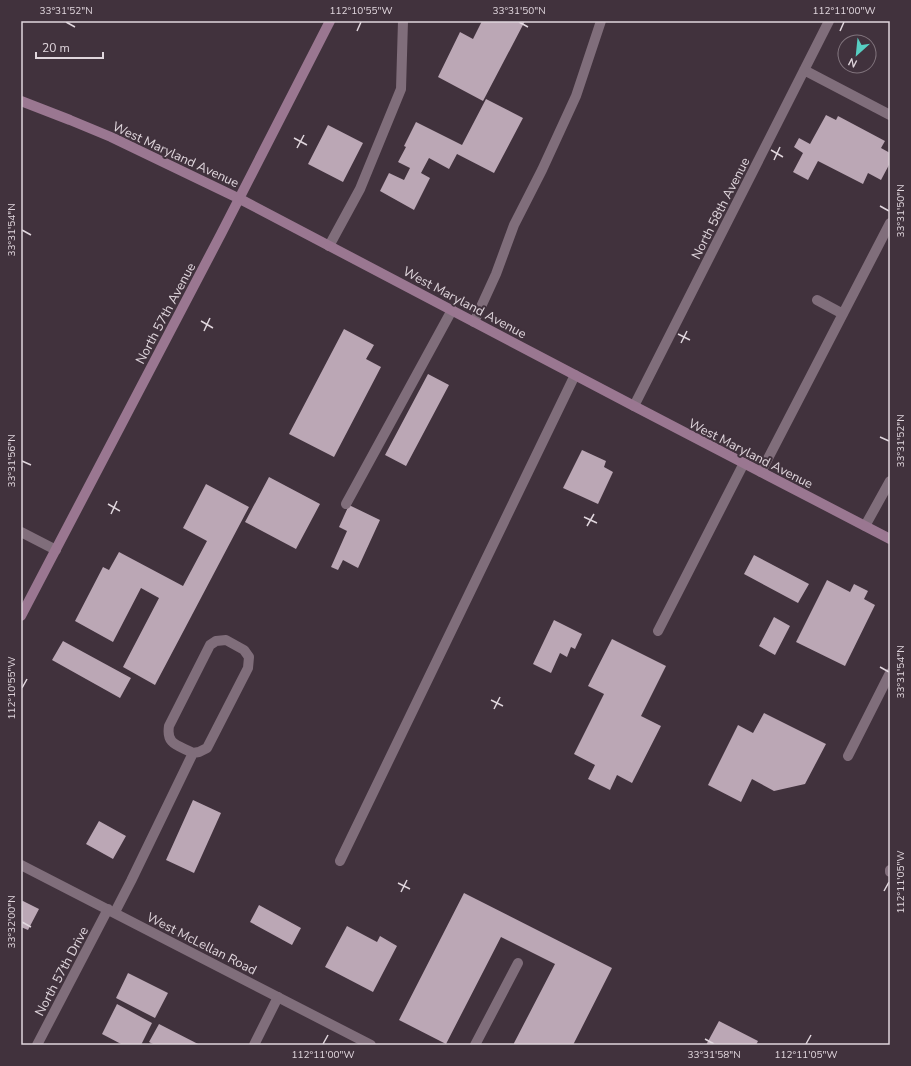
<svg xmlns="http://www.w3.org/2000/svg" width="911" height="1066" font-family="'Nunito Sans',sans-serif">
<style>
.building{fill:#bba7b5}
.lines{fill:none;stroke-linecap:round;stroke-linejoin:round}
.lane{stroke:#806e7b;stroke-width:10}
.street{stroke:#806e7b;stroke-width:10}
.secondary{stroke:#9a7791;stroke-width:10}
.ticks{fill:none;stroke:#e0d6dd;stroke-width:1.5}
.labels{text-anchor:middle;stroke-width:4;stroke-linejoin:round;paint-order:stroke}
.street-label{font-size:13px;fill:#e0d6dd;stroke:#41323d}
.neatline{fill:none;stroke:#e0d6dd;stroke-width:1.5}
.ticks-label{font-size:10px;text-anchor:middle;fill:#e0d6dd}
</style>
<rect width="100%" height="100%" fill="#41323d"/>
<!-- building -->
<path class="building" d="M482 21H525L483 101 438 77 460 32 473 39Z
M486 99 523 118 494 173 457 154 449 169 429 158 421 173 430 178 414 210 380 191 389 173 404 180 410 168 398 162 406 147 404 146 416 122 462 145Z
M826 115 836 120 838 116 885 141 881 148 890 153V163L881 180 868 173 863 184 818 161 808 180 793 172 803 153 794 147 799 138 810 144Z
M328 125 363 143 343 182 308 164Z
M344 329 374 345 366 359 381 367 334 457 289 434Z
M428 374 449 385 406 466 385 455Z
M582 450 606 461 604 467 613 472 598 504 563 488Z
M269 477 320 504 296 549 245 522Z
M206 484 249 507 155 685 123 667 159 598 141 588 113 642 75 621 103 567 109 570 119 552 183 586 207 541 183 528Z
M349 505 380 520 358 568 343 560 338 570 331 567 347 531 339 527Z
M754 555 809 584 798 603 744 574Z
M827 580 850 592 854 584 868 591 864 599 875 605 845 666 796 642Z
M774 617 790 626 775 655 759 646Z
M554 620 582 634 575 649 571 647 567 657 560 653 551 673 533 664Z
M612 639 666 666 641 716 661 726 632 783 617 775 610 790 588 779 595 765 574 754 604 694 588 686Z
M63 641 131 678 120 698 52 660Z
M764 713 826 744 805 784 774 791 752 779 741 802 708 785 738 725 753 733Z
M193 800 221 813 194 873 166 860Z
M99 821 126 836 113 859 86 844Z
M464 893 612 968 573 1045H513L555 964 501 937 446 1044 399 1020Z
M21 900 39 909 28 930 21 927Z
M259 905 301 928 292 945 250 922Z
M347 926 377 942 380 936 397 946 373 992 325 967Z
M128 973 168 993 155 1018 116 998Z
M117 1004 152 1023 141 1045H123L102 1034Z
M719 1021 758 1041 756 1045H706Z
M159 1024 200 1045H155L149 1042Z"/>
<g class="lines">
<!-- lane -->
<path class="lane" d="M804 70 890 115
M329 246 360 189 401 89 403 21
M817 300 843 314
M474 322 496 274 514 225 542 170 576 96 601 21
M634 406 829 21
M761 472 890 223
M346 504 452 310
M865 526 890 481
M21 532 56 550
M658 631 744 463
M848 756 890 673
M340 861 575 375
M890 870V872
M115 912 131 881 193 753 199 752 207 748 248 668 249 657 244 650 226 640 216 641 210 645 169 726C166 745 178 745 193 753
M254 1045 278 997
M475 1045 518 963"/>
<!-- street -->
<path class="street" d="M21 865 371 1045
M37 1045 108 909"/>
<!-- secondary -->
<path class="secondary" d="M21 101 70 120 111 137 240 199 634 406 890 539
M21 616 221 234 330 21"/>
</g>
<!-- ticks -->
<path class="ticks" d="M66 22 75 27M519 22 528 27M357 31 361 22M840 31 844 22M294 138 307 145M297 148 304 135M771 150 783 157M774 160 780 147M880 206 889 211M22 230 31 235M201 321 213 328M204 331 210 318M678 334 690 340M681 343 687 331M880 437 889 441M22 461 31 465M108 504 120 511M111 514 117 501M584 517 597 523M587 526 594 514M880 667 889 672M22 688 27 679M491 700 503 706M494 709 500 697M398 883 410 889M884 891 889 882M401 892 407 880M22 922 31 927M705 1039 714 1044M323 1044 328 1035M806 1044 811 1035"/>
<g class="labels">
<!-- street labels -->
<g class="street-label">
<text transform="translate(176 154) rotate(25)" y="5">West Maryland Avenue</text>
<text transform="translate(720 208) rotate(-63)" y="5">North 58th Avenue</text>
<text transform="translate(465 302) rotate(28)" y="5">West Maryland Avenue</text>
<text transform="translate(165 313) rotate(-62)" y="5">North 57th Avenue</text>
<text transform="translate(751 453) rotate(27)" y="5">West Maryland Avenue</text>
<text transform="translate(202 943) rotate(27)" y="5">West McLellan Road</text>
<text transform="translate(61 971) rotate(-62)" y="5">North 57th Drive</text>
</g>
</g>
<!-- border -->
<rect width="911" height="1066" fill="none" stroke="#41323d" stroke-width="44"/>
<!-- north arrow -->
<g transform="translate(857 54) rotate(207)"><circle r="19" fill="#41323d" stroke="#81747d"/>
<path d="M0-3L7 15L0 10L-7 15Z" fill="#57cec2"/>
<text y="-6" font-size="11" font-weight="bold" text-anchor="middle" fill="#e0d6dd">N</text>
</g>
<!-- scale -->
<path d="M36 52v6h67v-6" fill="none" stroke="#e0d6dd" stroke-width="2"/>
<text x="42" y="52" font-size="12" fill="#e0d6dd" stroke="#41323d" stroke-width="3" paint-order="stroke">20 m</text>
<rect x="22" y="22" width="867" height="1022" class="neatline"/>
<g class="ticks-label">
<text x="66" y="14">33°31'52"N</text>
<text x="361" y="14">112°10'55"W</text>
<text x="519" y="14">33°31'50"N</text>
<text x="844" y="14">112°11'00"W</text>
<text transform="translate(900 211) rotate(-90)" y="4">33°31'50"N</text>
<text transform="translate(11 230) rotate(-90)" y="4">33°31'54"N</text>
<text transform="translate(900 441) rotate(-90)" y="4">33°31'52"N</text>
<text transform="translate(11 461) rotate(-90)" y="4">33°31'56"N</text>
<text transform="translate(900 672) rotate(-90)" y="4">33°31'54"N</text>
<text transform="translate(11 688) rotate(-90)" y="4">112°10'55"W</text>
<text transform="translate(900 882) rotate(-90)" y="4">112°11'05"W</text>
<text transform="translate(11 922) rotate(-90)" y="4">33°32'00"N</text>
<text x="323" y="1058">112°11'00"W</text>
<text x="714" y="1058">33°31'58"N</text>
<text x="806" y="1058">112°11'05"W</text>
</g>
</svg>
